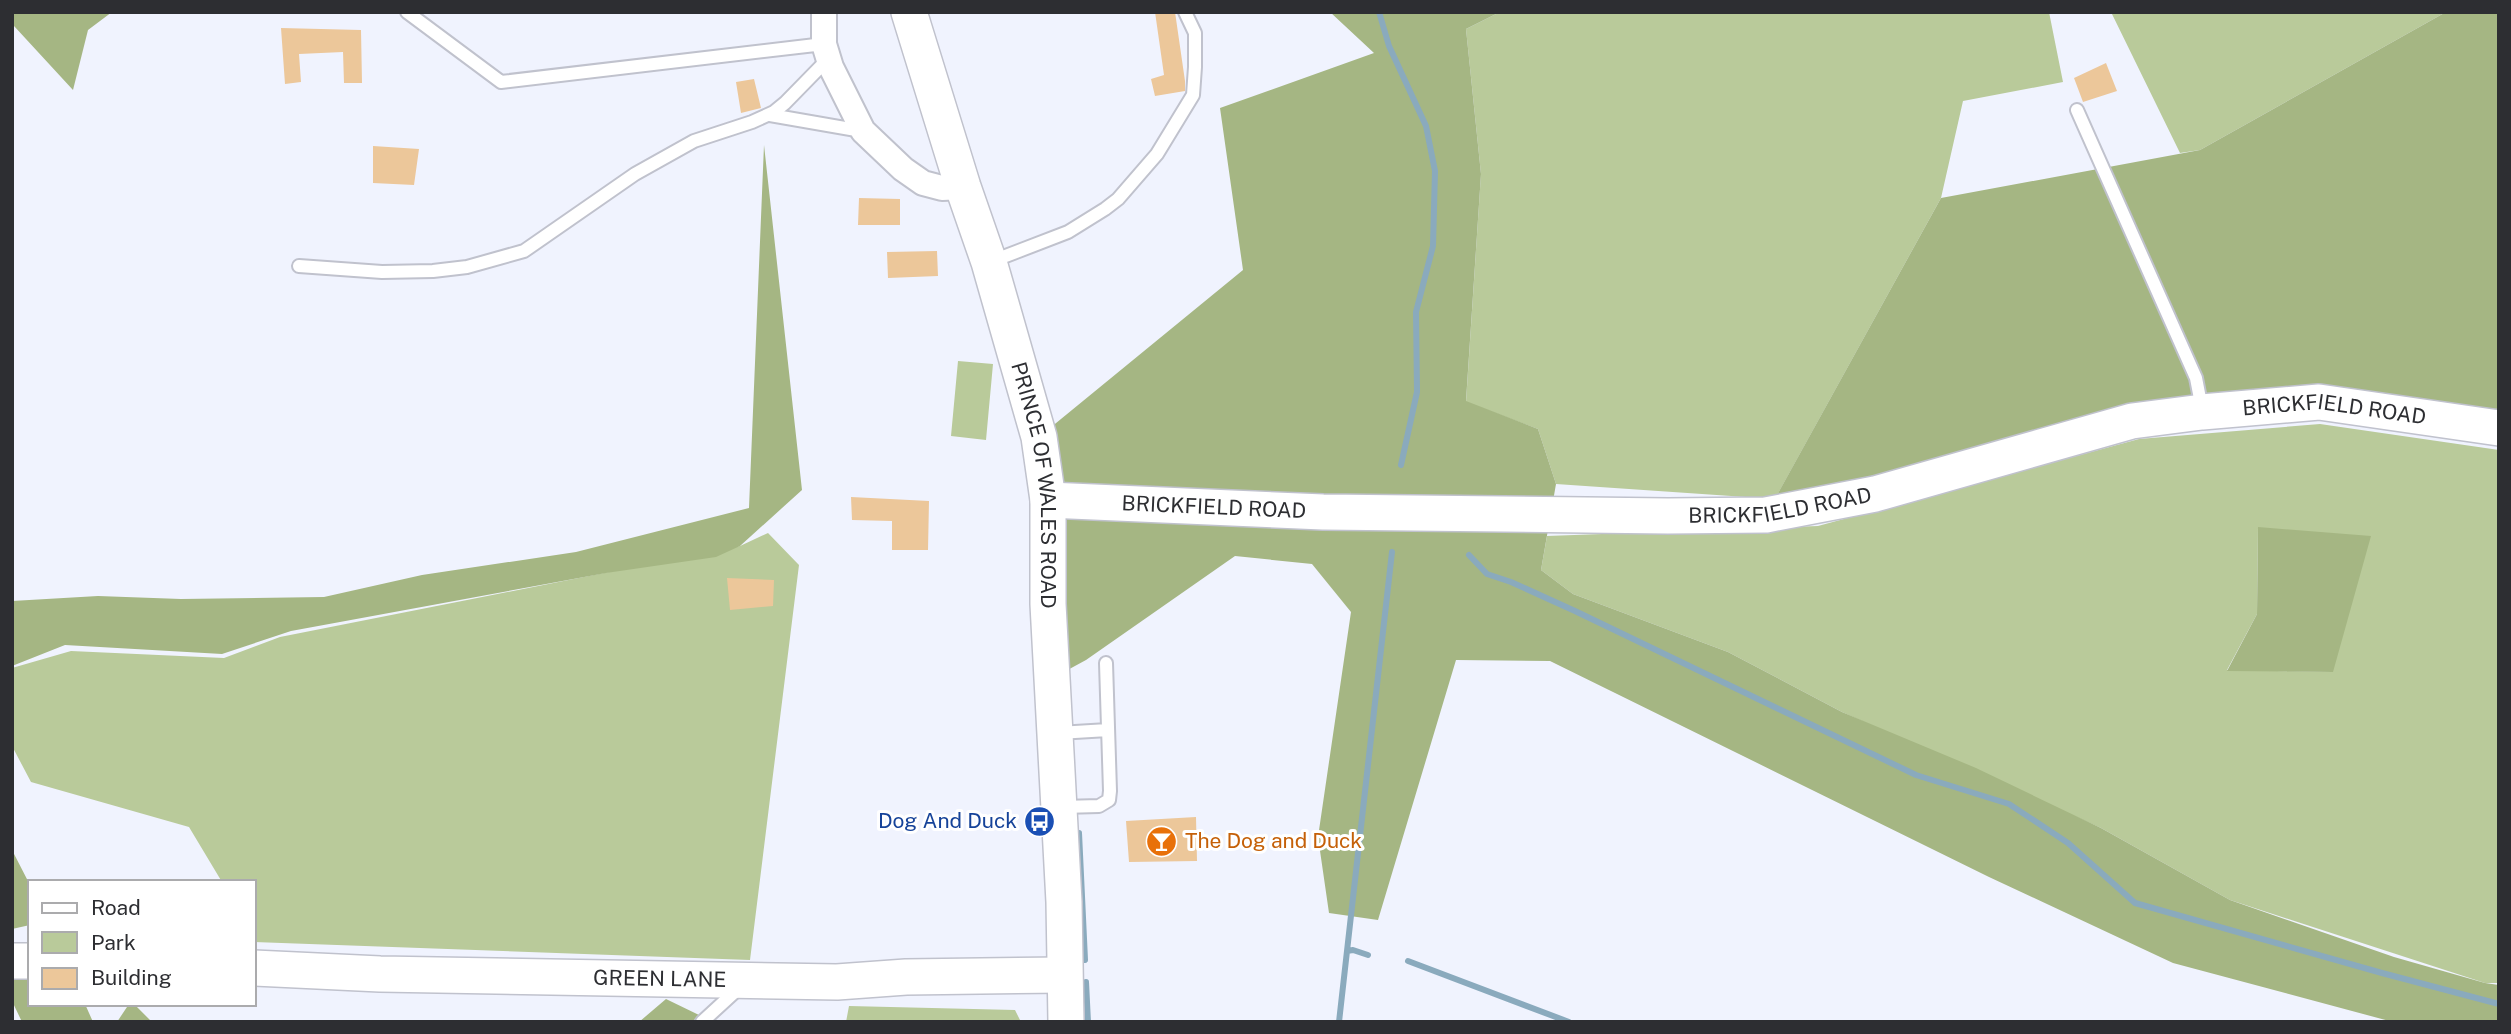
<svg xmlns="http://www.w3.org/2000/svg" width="2511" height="1034" font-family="'Public Sans',sans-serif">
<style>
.green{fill:#b9ca9a;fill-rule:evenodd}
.forest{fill:#a5b683}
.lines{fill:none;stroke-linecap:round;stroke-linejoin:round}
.stream{stroke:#8aaabd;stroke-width:6}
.building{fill:#ecc79a}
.lane-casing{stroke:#c0c2cd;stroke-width:16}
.street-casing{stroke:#c0c2cd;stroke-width:28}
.secondary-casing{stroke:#c0c2cd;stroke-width:38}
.lane{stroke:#fff;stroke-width:12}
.street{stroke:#fff;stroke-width:24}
.secondary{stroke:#fff;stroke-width:35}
.labels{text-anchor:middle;stroke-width:6;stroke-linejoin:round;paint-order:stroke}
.street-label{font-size:21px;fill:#2d2e32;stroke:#fff}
.transit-label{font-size:21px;fill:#164399;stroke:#fff;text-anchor:end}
.food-label{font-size:21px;fill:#c56008;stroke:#fff;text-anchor:start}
</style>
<rect width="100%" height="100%" fill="#f0f3fe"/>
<!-- green -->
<path class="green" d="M1500 12H2049L2063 82 1963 101 1941 198 1775 499 1556 484 1538 429 1466 402 1481 174 1466 29Z
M2111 12H2446L2200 150 2180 153Z
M958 361 993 364 986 440 951 436Z
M2320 424 2499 450V983H2485L2230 900 2101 828 1842 712 1728 652 1573 594 1541 570 1547 536 1818 526 2139 439ZM2258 527 2333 672 2227 670 2257 614Z
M768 533 799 565 750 960 254 942V882H222L189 827 31 782 12 746V668L71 651 224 658 280 637 740 546Z
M849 1006 1015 1010 1021 1022H846Z"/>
<!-- forest -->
<path class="forest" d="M14 12H112L88 30 73 90 14 26Z
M1330 12H1500L1466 29 1481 174 1466 401 1538 429 1556 484 1541 570 1573 594 1728 652 1842 712 1976 768 2101 828 2230 900 2394 957 2485 983 2499 985V1022H2393L2173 963 1989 877 1550 661 1456 660 1378 920 1329 913 1318 837 1351 612 1312 564 1235 556 1086 660 1051 679 1039 437 1243 270 1220 108 1374 53Z
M2446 12H2499V428L2202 412 1766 515 1941 198 2200 150Z
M764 145 802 490 740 546 716 557 606 573 291 631 222 654 65 645 12 666V601L98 596 181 599 324 597 422 575 576 552 749 508Z
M2258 527 2371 536 2333 672 2227 671 2257 614Z
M12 850 30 885V925L12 929Z
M12 978 30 979V1004H85L93 1022H22L12 1001Z
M666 999 699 1015 692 1022H639Z
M129 1004H134L152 1022H117Z"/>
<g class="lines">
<!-- stream -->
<path class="stream" d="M1379 12 1389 46 1426 126 1435 171 1433 246 1416 312 1417 392 1401 465
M1469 555 1487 574 1511 582 1575 611 1916 775 2009 804 2068 843 2135 903 2382 973 2499 1004
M1079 833 1085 960
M1347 951 1353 950 1368 955
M1408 961 1569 1022
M1086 982 1088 1022
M1339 1022 1392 552"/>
</g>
<!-- building -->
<path class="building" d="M1155 12H1175L1185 81V91L1155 96 1151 79 1164 75Z
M281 28 361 30 362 83H344L343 52 299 54 301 82 285 84Z
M2106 63 2117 91 2083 102 2074 78Z
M754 79 761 108 741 113 736 82Z
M373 146 419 149 414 185 373 183Z
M859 198 900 199V225H858Z
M937 251 938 276 888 278 887 252Z
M851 497 929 501 928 550H892V521L852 520Z
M727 578 774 580 773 606 730 610Z
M1196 817 1197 861 1129 862 1126 821Z"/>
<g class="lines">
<defs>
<path id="lane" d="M407 12 501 82 824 44
M2077 110 2196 378 2202 409
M770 115 862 131
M990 262 1068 232 1105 209 1118 199 1157 154 1193 95 1195 67V33L1185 12
M299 266 382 272 433 271 467 267 524 251 635 174 694 141 752 122 774 112 785 103 829 58
M1058 733 1108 730
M1062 807 1099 806 1109 800 1110 791 1106 663
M702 1022 739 988"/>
<path id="street" d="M824 12V44L831 67 863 131 903 169 923 183 942 188 963 187"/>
<g id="secondary">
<path id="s1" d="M909 12 963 187 989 262 1039 437 1048 500V604L1064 902 1066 1022"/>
<path id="s2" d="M1048 500 1323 512 1668 516 1766 515 1875 494 2132 421 2202 412 2319 402 2499 428"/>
<path d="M12 961H30"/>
<path id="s3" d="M254 968 380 974 837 982 906 977 1064 975"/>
</g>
</defs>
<!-- lane casing -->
<use href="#lane" class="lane-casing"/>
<!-- street casing -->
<use href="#street" class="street-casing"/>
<!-- secondary casing -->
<use href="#secondary" class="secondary-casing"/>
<!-- lane -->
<use href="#lane" class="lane"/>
<!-- street -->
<use href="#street" class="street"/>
<!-- secondary -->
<use href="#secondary" class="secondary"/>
</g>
<!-- icons -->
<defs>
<symbol id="bus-disc" viewBox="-11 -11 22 22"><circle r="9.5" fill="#1a4fb4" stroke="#fff"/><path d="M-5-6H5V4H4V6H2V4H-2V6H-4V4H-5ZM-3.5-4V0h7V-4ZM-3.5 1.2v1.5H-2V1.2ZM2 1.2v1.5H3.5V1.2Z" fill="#fff"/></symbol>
<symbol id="bar-disc" viewBox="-11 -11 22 22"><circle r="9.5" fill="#e8710a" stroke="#fff"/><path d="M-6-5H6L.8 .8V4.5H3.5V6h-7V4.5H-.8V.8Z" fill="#fff"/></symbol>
</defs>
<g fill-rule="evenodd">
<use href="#bus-disc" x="1022" y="804" width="35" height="35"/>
<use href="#bar-disc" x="1144" y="824" width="35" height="35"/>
</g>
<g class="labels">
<!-- street labels -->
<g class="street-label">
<text dy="7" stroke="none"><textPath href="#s2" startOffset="1300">BRICKFIELD ROAD</textPath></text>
<text dy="7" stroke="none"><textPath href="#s1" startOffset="492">PRINCE OF WALES ROAD</textPath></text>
<text dy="7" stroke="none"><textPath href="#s2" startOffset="733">BRICKFIELD ROAD</textPath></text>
<text dy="7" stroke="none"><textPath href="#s2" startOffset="166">BRICKFIELD ROAD</textPath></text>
<text dy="7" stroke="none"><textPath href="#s3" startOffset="406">GREEN LANE</textPath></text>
</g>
<!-- transit labels -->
<g class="transit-label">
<text x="1017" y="828">Dog And Duck</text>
</g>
<!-- food labels -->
<g class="food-label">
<text x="1185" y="848">The Dog and Duck</text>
</g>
</g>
<!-- border -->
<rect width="2511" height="1034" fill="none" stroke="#2d2e32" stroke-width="28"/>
<!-- legend -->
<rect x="28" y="880" width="228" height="126" fill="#ffffff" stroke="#ababad" stroke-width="2"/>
<rect x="42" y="903" width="35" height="10" fill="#ffffff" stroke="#ababad" stroke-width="2"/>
<text x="91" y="915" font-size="21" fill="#2d2e32">Road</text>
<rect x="42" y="932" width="35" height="21" fill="#b9ca9a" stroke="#ababad" stroke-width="2"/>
<text x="91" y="950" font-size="21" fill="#2d2e32">Park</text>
<rect x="42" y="968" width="35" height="21" fill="#ecc79a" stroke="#ababad" stroke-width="2"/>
<text x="91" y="985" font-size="21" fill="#2d2e32">Building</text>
</svg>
